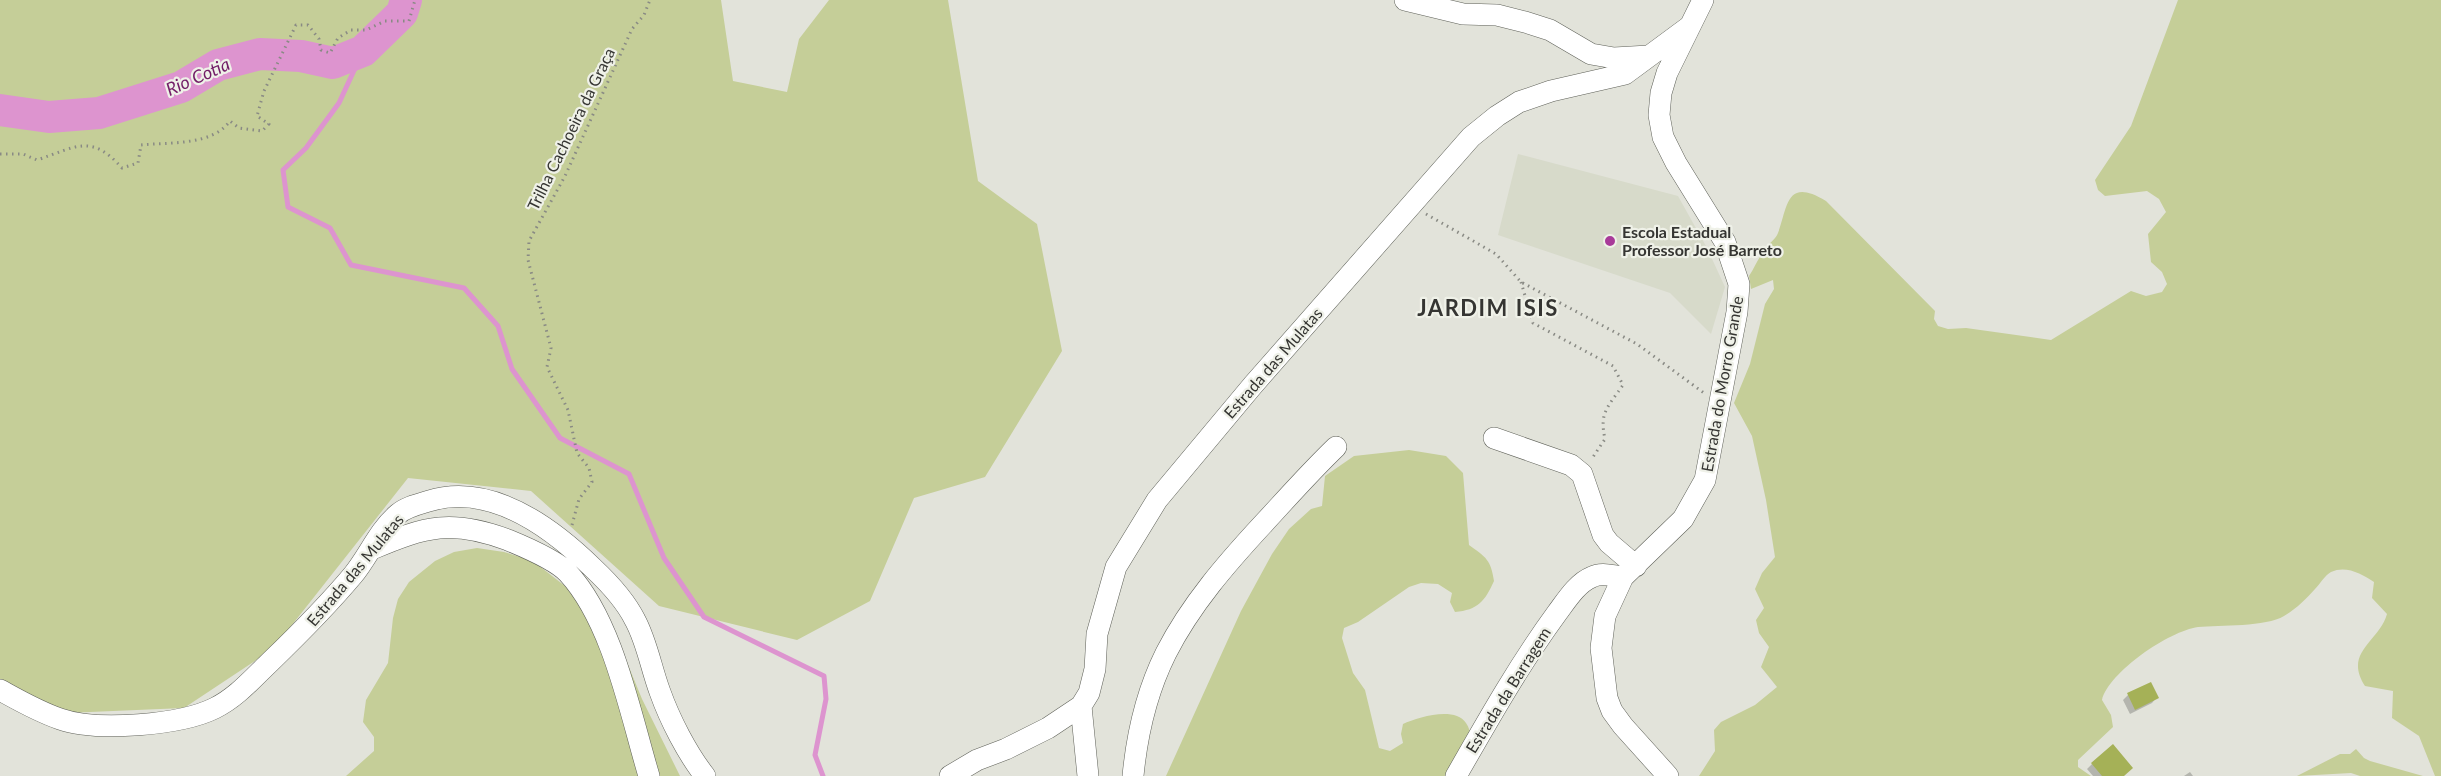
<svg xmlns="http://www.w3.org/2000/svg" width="2441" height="776" font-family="Lato,sans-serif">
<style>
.built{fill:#d7daca}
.green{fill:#c5ce98}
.shadow{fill:#0003}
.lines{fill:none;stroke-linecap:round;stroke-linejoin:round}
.stream{stroke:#dd94cf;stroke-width:5}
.river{stroke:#dd94cf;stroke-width:32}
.building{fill:#a5b157}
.minor-casing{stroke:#5f6159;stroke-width:22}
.path{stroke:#898a84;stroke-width:3;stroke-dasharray:1.5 4.5;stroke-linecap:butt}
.minor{stroke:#fff;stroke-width:21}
.poi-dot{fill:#a83a99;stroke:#eff1e8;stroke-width:2}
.labels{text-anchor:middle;stroke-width:4.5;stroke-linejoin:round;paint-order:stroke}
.street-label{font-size:16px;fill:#353532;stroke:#eff1e8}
.poi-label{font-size:16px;font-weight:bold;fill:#353532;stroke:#eff1e8;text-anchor:start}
.water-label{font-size:18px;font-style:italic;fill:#721d67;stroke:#eff1e8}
.district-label{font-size:22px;font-weight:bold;letter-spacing:1.5px;fill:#353532;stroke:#eff1e8}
</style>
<rect width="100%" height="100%" fill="#e2e3da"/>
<!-- built -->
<path class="built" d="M1518 154 1678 196 1707 248 1725 287 1711 334 1670 293 1498 235Z"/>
<!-- green -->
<path class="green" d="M0 0H721L733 81 787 92 799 39 829 0H948L978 181 1037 224 1062 351 985 477 914 498 870 601 797 640 659 606 531 491 408 478 273 649 184 708 66 713 0 679Z
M2178 0H2441V776H2435L2419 736 2392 718 2393 691 2365 686C2343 652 2379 642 2387 614L2372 598 2374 582C2362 574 2346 565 2331 572 2325 575 2320 584 2315 589 2307 598 2295 610 2284 616 2266 627 2220 625 2198 627 2169 631 2109 672 2102 700L2111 715 2113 727 2078 760V767L2091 776H1699L1715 751 1714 730 1721 722 1755 705 1777 687 1761 667 1769 647 1759 633 1756 620 1764 608 1755 589 1762 573 1775 557 1766 500 1752 436 1734 403 1750 364 1765 304 1774 289 1773 280 1751 289 1749 276C1755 267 1759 256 1766 248 1770 242 1776 239 1778 233 1788 206 1786 177 1826 201L1935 311 1934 319 1938 326 1948 329 1966 328 2051 340 2131 291 2146 296 2162 292 2167 284 2162 272 2151 262 2148 234 2166 212 2159 199 2147 191 2105 196 2098 190 2095 180 2131 126Z
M1409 450 1446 456 1463 473 1469 545C1486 557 1491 560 1494 581 1485 601 1478 610 1455 612L1450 602 1452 593 1438 584 1421 583 1409 587 1358 622 1344 628 1342 638 1353 673 1365 690 1379 748 1390 751 1403 743 1401 734 1403 724C1418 717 1455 706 1466 723 1469 727 1470 733 1472 737L1446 776H1166L1241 611 1272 554 1289 529 1311 509 1322 506 1325 476 1354 456Z
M477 548 504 552 533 561 570 590 626 660 642 699 680 776H346L374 751V737L363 722 366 700 388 663 393 618 398 599 409 582 435 561 454 552Z
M2356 749 2364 758 2370 761 2423 776H2360L2351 773 2297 776 2340 754H2350Z"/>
<!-- shadow -->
<path class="shadow" d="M2128 695 2157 697 2152 703 2130 714 2123 700Z
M2092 764 2123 776H2093L2087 769Z
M2190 772 2193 776H2184Z"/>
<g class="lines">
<!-- stream -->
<path class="stream" d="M363 51 339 103 306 148 283 170 288 207 330 228 351 265 464 288 498 326 512 369 560 438 629 474 664 558 704 617 824 676 826 699 815 755 823 776"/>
<!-- river -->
<path class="river" d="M0 110 49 117 99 113 181 87 218 65 260 54 301 56 333 63 363 51 402 13 406 0"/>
</g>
<!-- building -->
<path class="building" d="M2151 682 2159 698 2135 710 2127 693Z
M2113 744 2133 768 2124 776H2102L2091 763Z"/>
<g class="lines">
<defs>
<path id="minor" d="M1405 0 1463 14 1497 15 1525 22 1550 30 1591 54 1614 58 1649 56
M1494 438 1571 465 1582 474 1603 535 1609 543 1636 566
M372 549C426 526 452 519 508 540 525 547 556 560 568 573 613 622 630 713 649 776
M0 690C20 701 39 712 60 719 97 732 181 725 215 708 237 697 253 678 270 662 299 634 327 606 353 575 368 557 379 530 398 514 406 507 419 504 429 501 491 482 551 527 593 568 609 583 625 600 635 620 647 642 651 668 660 692 670 720 687 753 705 776
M1081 706 1088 776
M950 776 977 760 1006 749 1048 728 1081 706 1089 693 1095 669 1097 634 1116 567 1157 500 1253 385 1471 137 1497 116 1519 102 1551 91 1625 74 1690 26
M1133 776C1137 734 1147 691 1166 653 1191 604 1227 563 1264 523 1288 497 1311 471 1336 447
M1456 776C1488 720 1519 665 1557 613 1566 601 1577 583 1592 577 1601 572 1613 576 1623 577
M1668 776 1623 726 1612 711 1607 698 1601 648 1605 616 1623 577 1683 519 1705 480 1737 312 1739 284 1725 242 1676 163 1663 137 1659 115 1661 93 1667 73 1703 0"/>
</defs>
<!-- minor casing -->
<use href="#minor" class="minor-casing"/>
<!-- path -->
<path class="path" d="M0 154H23L37 160C76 147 91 133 122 168L138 163 141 145C170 142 212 146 230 121L239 128 262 131 269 124 257 116 264 91 296 25H308L319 39 321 50 330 53 338 38 351 30H366L385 21H409L415 0
M1426 214 1496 254 1521 282 1637 344 1704 393
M1521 282 1533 323 1613 366 1623 385C1608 407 1599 412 1605 439L1591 460
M572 525 579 499 592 482 589 468 577 453 568 410 547 367 551 348 528 260 529 241 565 176 632 29 644 15 650 0"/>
<!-- minor -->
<use href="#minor" class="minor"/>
</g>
<!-- markers -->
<circle class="poi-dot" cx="1610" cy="241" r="6"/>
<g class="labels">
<!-- street labels -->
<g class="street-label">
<text transform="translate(571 129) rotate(-64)" y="6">Trilha Cachoeira da Graça</text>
<text transform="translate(1273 363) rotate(-49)" y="6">Estrada das Mulatas</text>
<text transform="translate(1722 384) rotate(-80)" y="6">Estrada do Morro Grande</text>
<text transform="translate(355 570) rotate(-50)" y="6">Estrada das Mulatas</text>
<text transform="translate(1508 690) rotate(-58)" y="6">Estrada da Barragem</text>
</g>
<!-- poi labels -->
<g class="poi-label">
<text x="1622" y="238">Escola Estadual<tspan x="1622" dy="18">Professor José Barreto</tspan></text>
</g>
<!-- water labels -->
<g class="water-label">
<text transform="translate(198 77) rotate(-24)" y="6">Rio Cotia</text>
</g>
<!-- district labels -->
<g class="district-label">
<text x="1488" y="316">JARDIM ISIS</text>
</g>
</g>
</svg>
